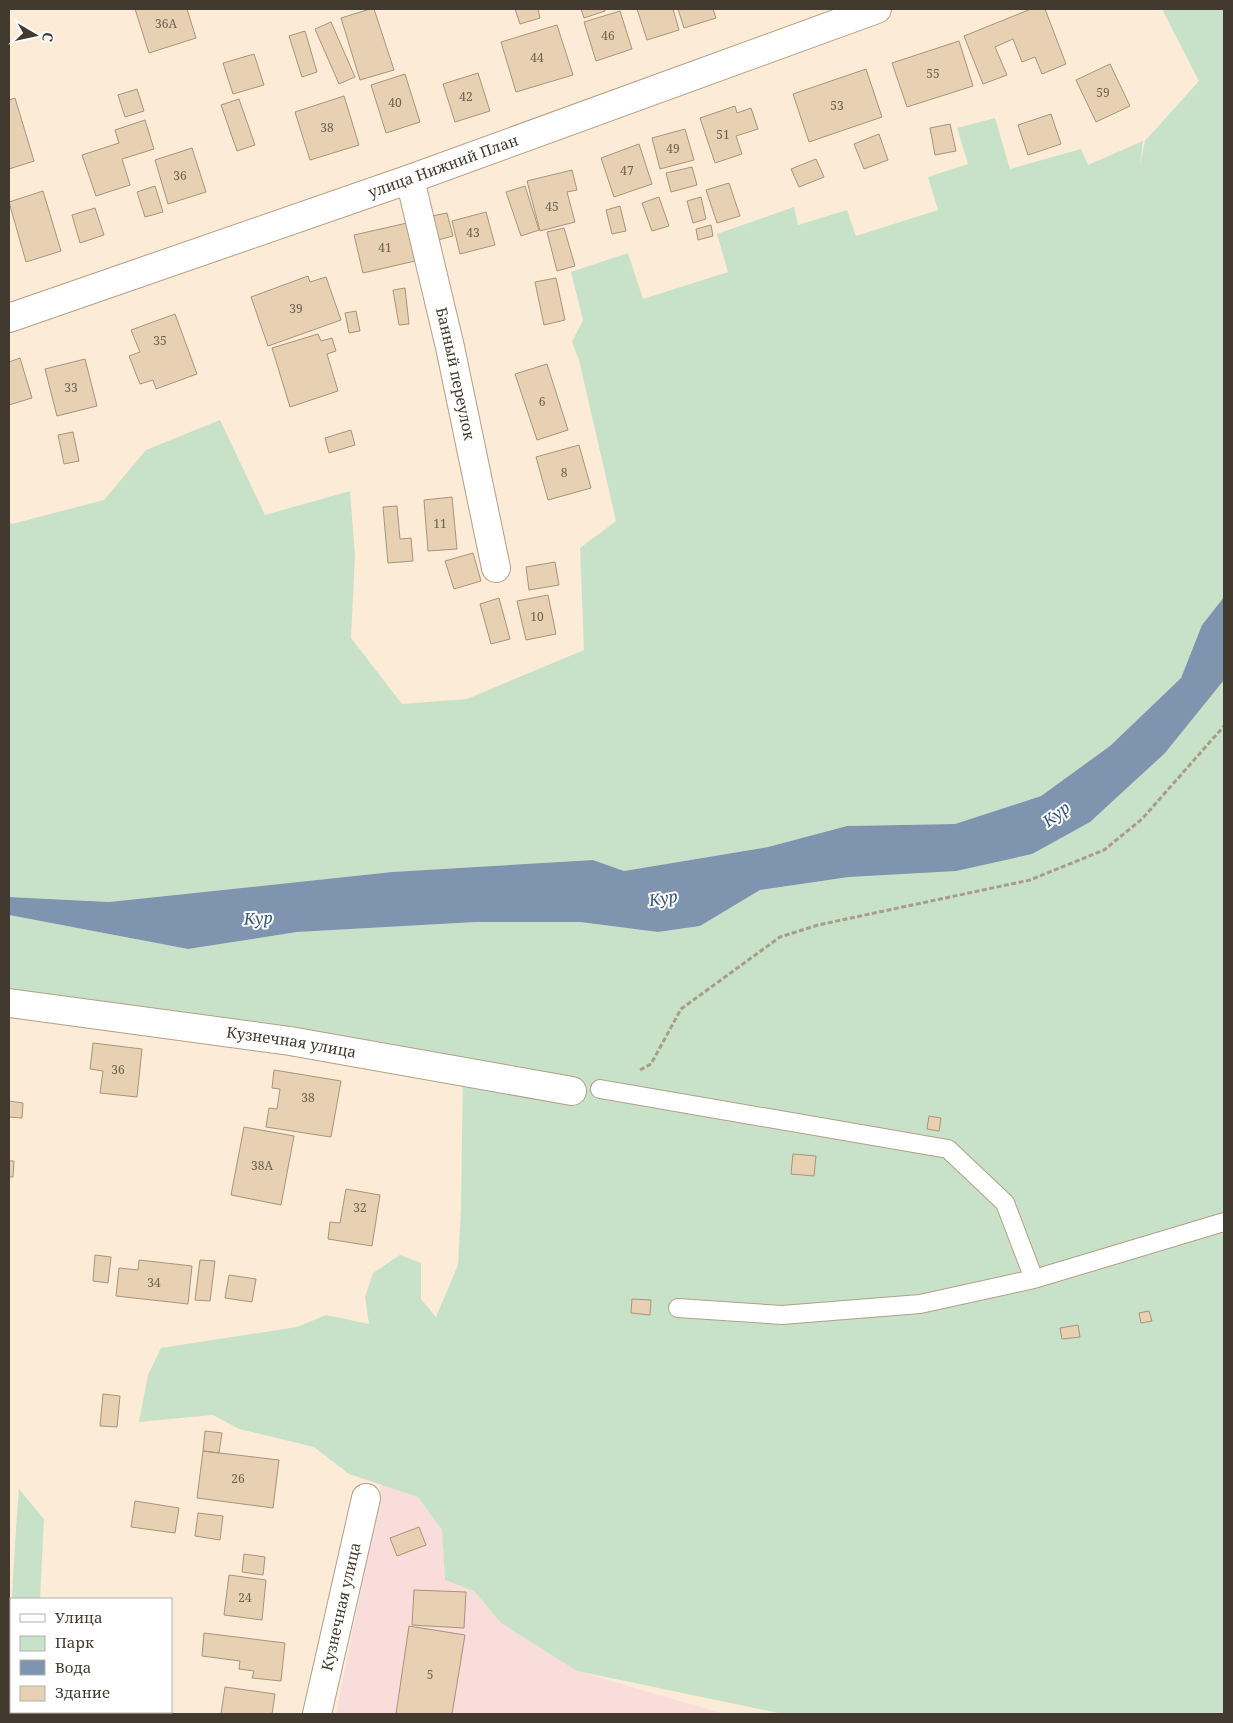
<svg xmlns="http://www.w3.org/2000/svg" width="1233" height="1723" font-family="'Noto Serif',serif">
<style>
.industrial{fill:#f8ddda}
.green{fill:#c8e2c9}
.water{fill:#7f94af}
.building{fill:#e7d1b2;stroke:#a7947b}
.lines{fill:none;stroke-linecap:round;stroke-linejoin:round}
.lane-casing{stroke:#b39f86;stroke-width:20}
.street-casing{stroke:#b39f86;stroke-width:30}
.path{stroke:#a99c8b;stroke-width:3;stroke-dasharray:5 2.5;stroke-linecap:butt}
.lane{stroke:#fff;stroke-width:18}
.street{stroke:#fff;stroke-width:28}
.labels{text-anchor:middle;stroke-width:4;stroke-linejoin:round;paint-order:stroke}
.number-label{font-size:12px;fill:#6b6050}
.street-label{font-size:15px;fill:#423a2f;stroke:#fff}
.water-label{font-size:16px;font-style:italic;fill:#31517a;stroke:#fff}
</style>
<rect width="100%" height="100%" fill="#fcebd6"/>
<!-- industrial -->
<path class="industrial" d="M382 1485 418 1497 442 1530 445 1580 474 1591 501 1623 577 1671 724 1714H336Z"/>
<!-- green -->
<path class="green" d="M1162 9H1224V597L1202 625 1181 678 1110 746 1041 796 955 824 847 826 768 847 624 871 593 860 392 872 109 902 9 897V522L12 524 104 500 146 450 220 420 265 515 350 491 355 555 351 638 402 704 467 699 584 650 580 548 616 521 579 360 572 342 583 320 571 272 628 253 643 299 728 272 717 234 794 207 798 225 847 210 856 236 938 210 928 177 968 164 957 128 995 118 1010 169 1081 149 1088 165 1143 141 1140 166 1145 141 1199 81Z
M1224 680V1714H783L577 1671 501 1623 474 1591 445 1580 442 1530 418 1497 349 1474 314 1447 239 1429 213 1415 139 1422 148 1375 161 1348 297 1327 326 1315 369 1324 365 1297 373 1273 400 1255 421 1263V1299L436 1317 458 1265 461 1209 463 1066 9 992V915L188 949 297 932 476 922H580L658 932 700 926 760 890 849 877 1165 753Z
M19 1489 44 1519 40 1599H11V1712H163V1714H9C9 1639 13 1564 19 1489Z"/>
<!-- water -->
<path class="water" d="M1224 597V680L1165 753 1090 822 1032 854 956 871 849 877 760 890 700 926 658 932 580 922H476L297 932 188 949 9 915V897L109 902 392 872 593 860 624 871 768 847 847 826 955 824 1041 796 1110 746 1181 678 1202 625Z"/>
<!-- building -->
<path class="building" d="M135 9H187L196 38 149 53Z
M370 9H374L394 70 360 80 341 18Z
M515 9H538L540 18 520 24Z
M581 9H604L605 11 584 18Z
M637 9H673L679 30 647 40Z
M678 9H713L716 18 684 28Z
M1031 9H1045L1066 64 1042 74 1035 57 1022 62 1013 39 995 47 1007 75 983 84 964 36Z
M620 11 632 49 596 61 584 22Z
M331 22 355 77 339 84 315 29Z
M557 25 573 75 516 92 501 42Z
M305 31 317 72 302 77 289 36Z
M959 41 973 86 907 107 892 63Z
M254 54 264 85 233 94 223 63Z
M1110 64 1130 106 1096 122 1076 80Z
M866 69 882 117 809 142 793 94Z
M478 73 490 111 455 122 443 84Z
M405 74 420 122 386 133 371 85Z
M137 89 144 111 125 117 118 95Z
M344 96 359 145 310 160 295 112Z
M15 98 34 161 9 169V100Z
M239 99 255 145 237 151 221 105Z
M735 106 737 113 751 108 758 129 736 136 742 154 715 163 700 118Z
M1051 114 1061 144 1028 155 1018 125Z
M145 120 154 149 122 159 130 185 96 196 82 155 119 143 115 130Z
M950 124 956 151 935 155 930 128Z
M685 129 694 160 660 169 652 138Z
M879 134 888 160 864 169 854 144Z
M639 144 652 184 614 197 601 158Z
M192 148 206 192 168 204 155 160Z
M816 159 824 177 799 187 791 169Z
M692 167 697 185 671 192 666 173Z
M572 170 577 190 567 192 575 222 540 231 527 181Z
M729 183 740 216 717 223 706 190Z
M155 186 163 212 145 217 137 192Z
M525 186 539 230 521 236 506 192Z
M43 191 61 251 26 262 9 202Z
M659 197 669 226 652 231 642 203Z
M701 197 706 219 693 223 687 201Z
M620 206 626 231 612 234 606 210Z
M95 208 104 235 80 243 72 215Z
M486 212 495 245 460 254 452 221Z
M447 213 453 236 438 240 432 216Z
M407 223 415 261 363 273 354 235Z
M711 225 713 236 698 240 696 229Z
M564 228 575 266 557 271 547 232Z
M308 276 310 282 326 277 341 320 268 346 251 297Z
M556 278 565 320 544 325 535 282Z
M405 288 409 324 399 325 393 290Z
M356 311 360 331 349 333 345 313Z
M175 314 197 374 156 389 153 380 140 384 129 356 140 352 131 330Z
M318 334 321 341 332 338 336 351 327 354 338 391 290 407 272 348Z
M20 358 32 398 9 405V362Z
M85 359 97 406 57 416 45 369Z
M547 364 568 430 537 440 515 374Z
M351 430 355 445 329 453 325 438Z
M73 432 79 461 64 464 58 435Z
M579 445 591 488 548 500 536 457Z
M452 497 457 549 428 551 424 500Z
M397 506 400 539 411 538 413 561 388 563 383 507Z
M473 553 481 581 454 589 445 561Z
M555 562 559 585 529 590 526 567Z
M548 595 556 634 526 640 517 601Z
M499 598 510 639 491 644 480 604Z
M93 1043 142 1049 137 1097 100 1093 103 1071 90 1069Z
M274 1070 341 1081 331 1137 266 1127 269 1108 277 1109 280 1089 272 1088Z
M9 1101 23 1103 22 1118 9 1117Z
M929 1116 941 1118 939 1131 927 1129Z
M244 1127 294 1136 281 1205 231 1195Z
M793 1154 816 1156 814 1176 791 1174Z
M9 1161H14L13 1177H9Z
M346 1189 380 1195 372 1246 328 1239 330 1222 340 1223Z
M95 1255 111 1257 108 1283 93 1281Z
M139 1260 192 1266 188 1304 116 1296 119 1268 138 1270Z
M200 1260 215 1261 210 1301 195 1300Z
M229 1275 256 1279 252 1302 225 1298Z
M632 1299 651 1300 650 1315 631 1313Z
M1149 1311 1152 1321 1141 1323 1139 1313Z
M1078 1325 1080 1337 1062 1339 1060 1328Z
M103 1394 120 1396 117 1427 100 1426Z
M205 1431 222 1433 219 1453 203 1451Z
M203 1451 279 1460 273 1508 197 1498Z
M135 1501 179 1508 175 1533 131 1527Z
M198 1513 223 1516 220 1540 195 1536Z
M419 1527 426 1545 397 1556 390 1538Z
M244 1554 265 1557 263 1575 242 1572Z
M229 1575 266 1580 262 1620 224 1615Z
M414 1590 466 1592 464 1628 412 1625Z
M409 1626 465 1635 452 1714H396Z
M204 1633 285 1643 281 1681 252 1678 254 1671 239 1669 240 1661 202 1656Z
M225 1687 275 1694 272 1714H221Z"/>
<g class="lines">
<defs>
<path id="lane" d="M600 1089 948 1149 1005 1203 1034 1279 1224 1222
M678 1308 782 1315 920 1304 1034 1279"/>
<g id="street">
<path id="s1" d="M410 179 450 347 496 568"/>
<path id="s2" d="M9 318 410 179 877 9"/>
<path id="s3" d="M9 1003 290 1041 572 1091"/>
<path id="s4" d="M317 1714 366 1498"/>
</g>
</defs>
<!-- lane casing -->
<use href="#lane" class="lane-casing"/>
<!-- street casing -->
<use href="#street" class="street-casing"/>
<!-- path -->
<path class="path" d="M640 1070 651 1064 681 1009 780 937 818 925 1030 880 1104 850 1142 819 1224 726"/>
<!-- lane -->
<use href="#lane" class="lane"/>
<!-- street -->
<use href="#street" class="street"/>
</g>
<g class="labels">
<!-- number labels -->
<g class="number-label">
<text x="166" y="28">36А</text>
<text x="608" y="40">46</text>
<text x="537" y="62">44</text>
<text x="933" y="78">55</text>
<text x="1103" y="97">59</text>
<text x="466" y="101">42</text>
<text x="395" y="107">40</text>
<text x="837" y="110">53</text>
<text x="327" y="132">38</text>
<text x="723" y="139">51</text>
<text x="673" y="153">49</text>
<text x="627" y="175">47</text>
<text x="180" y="180">36</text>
<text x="552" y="211">45</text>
<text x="473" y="237">43</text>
<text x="385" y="252">41</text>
<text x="296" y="313">39</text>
<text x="160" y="345">35</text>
<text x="71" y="392">33</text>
<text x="542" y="406">6</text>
<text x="564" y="477">8</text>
<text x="440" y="528">11</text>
<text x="537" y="621">10</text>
<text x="118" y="1074">36</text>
<text x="308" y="1102">38</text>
<text x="262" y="1170">38А</text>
<text x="360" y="1212">32</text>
<text x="154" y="1287">34</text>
<text x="238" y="1483">26</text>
<text x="245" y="1602">24</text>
<text x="430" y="1679">5</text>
</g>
<!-- street labels -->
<g class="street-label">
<text dy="5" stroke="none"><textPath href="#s2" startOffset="460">улица Нижний План</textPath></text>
<text dy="5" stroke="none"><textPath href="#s1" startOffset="200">Банный переулок</textPath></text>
<text dy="5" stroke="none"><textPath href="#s3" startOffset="285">Кузнечная улица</textPath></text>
<text dy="5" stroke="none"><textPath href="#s4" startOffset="110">Кузнечная улица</textPath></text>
</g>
<!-- water labels -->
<g class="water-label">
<text transform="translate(1056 814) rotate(-38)" y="6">Кур</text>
<text transform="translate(663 898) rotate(-9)" y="6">Кур</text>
<text transform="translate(258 918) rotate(-3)" y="6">Кур</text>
</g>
</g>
<!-- border -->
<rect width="1233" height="1723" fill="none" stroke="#423a2f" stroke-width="20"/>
<!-- legend -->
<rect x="10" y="1598" width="162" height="115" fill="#ffffff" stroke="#b3b0ac"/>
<rect x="20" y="1614" width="25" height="8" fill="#ffffff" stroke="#b3b0ac"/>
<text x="55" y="1623" font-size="15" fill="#423a2f">Улица</text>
<rect x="20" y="1636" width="25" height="15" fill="#c8e2c9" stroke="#b3b0ac"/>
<text x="55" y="1648" font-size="15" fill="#423a2f">Парк</text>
<rect x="20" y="1660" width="25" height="15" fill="#7f94af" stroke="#b3b0ac"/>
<text x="55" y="1673" font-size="15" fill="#423a2f">Вода</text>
<rect x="20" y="1686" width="25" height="15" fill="#e7d1b2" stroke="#b3b0ac"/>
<text x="55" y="1698" font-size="15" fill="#423a2f">Здание</text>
<!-- north arrow -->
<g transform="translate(35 35) rotate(99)" stroke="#ffffff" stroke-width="4" paint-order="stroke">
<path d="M0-4L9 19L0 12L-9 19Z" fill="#423a2f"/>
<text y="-8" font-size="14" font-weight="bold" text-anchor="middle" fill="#423a2f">С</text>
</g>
</svg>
